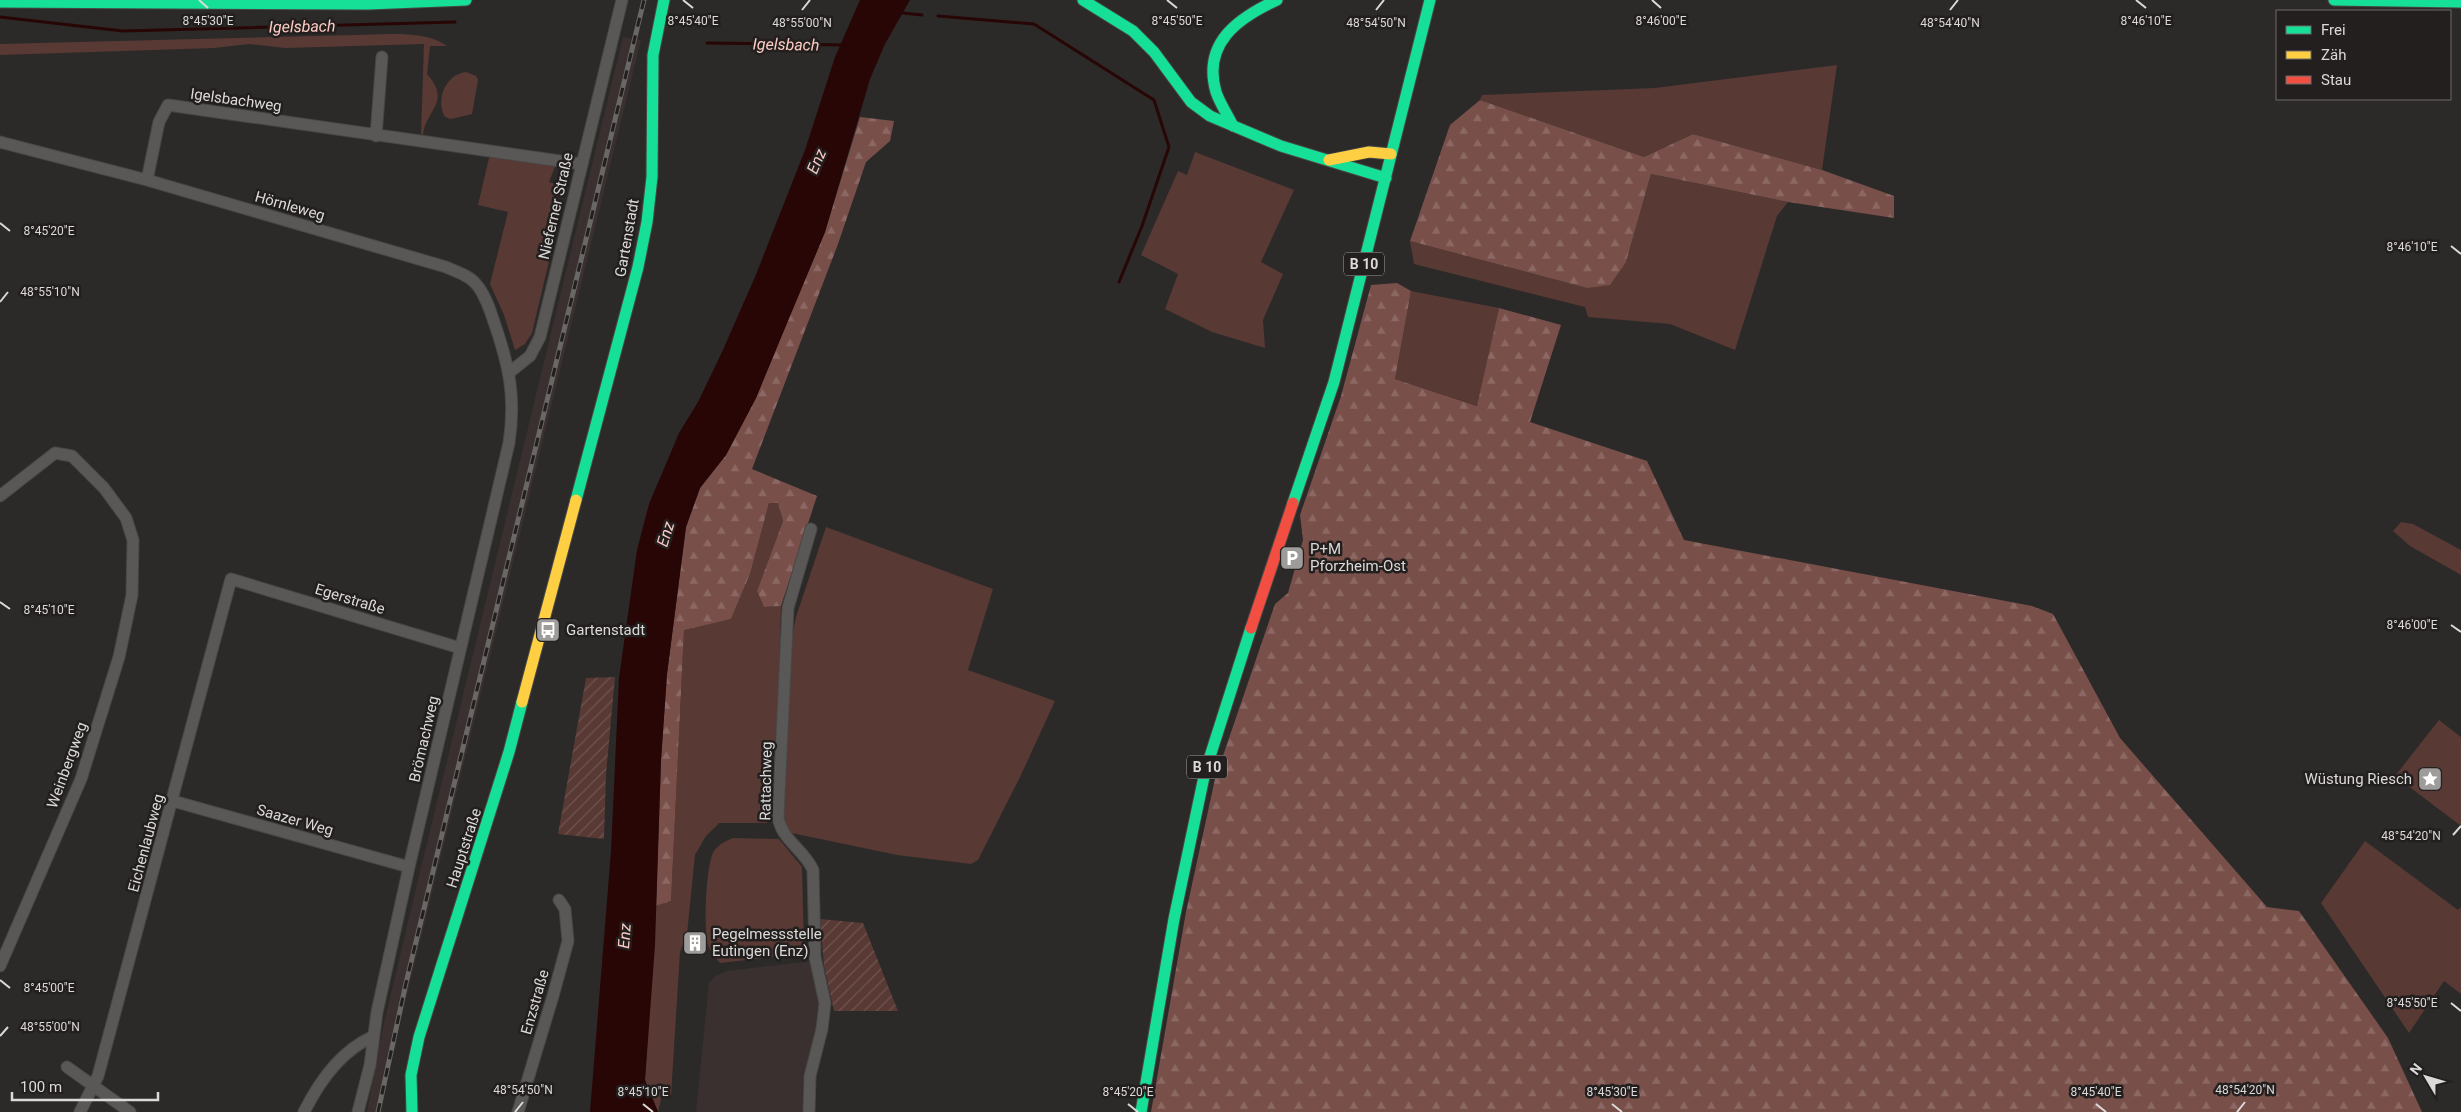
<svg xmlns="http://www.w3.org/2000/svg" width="2461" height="1112" font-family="Roboto,sans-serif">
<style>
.built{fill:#39302f}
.grass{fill:#583934}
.forest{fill:url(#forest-firs)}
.garden{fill:url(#garden-furrows)}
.water{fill:#280606}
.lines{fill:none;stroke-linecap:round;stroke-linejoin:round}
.stream{stroke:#280606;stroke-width:3}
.street-casing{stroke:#484746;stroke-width:13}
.fast-casing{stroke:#484746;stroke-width:13}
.slow-casing{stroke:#484746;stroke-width:13}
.jam-casing{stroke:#484746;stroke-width:13}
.street{stroke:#595857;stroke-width:11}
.fast{stroke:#16e098;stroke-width:11}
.slow{stroke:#ffcf43;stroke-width:11}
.jam{stroke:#f24e42;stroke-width:11}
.rail-casing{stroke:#696867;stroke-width:5}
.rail{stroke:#221f1e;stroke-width:3;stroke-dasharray:9;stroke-linecap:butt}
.ticks{fill:none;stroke:#dcdad9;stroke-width:2}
.labels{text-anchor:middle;stroke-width:5;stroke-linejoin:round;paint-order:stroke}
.shield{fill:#221f1e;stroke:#a4a2a1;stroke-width:1}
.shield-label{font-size:14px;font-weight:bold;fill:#dcdad9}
.street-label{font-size:15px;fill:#dcdad9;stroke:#221f1e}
.poi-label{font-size:15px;fill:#dcdad9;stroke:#221f1e;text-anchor:start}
.water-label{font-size:16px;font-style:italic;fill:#fccbc3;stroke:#221f1e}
.ticks-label{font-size:12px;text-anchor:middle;fill:#dcdad9;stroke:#221f1e;stroke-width:5;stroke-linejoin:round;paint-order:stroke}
</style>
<defs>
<pattern id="forest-firs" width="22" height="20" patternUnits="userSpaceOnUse" patternTransform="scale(1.25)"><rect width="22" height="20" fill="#794f49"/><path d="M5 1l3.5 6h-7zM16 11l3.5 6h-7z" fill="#8b6863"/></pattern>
<pattern id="garden-furrows" width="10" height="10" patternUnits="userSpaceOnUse" patternTransform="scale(1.25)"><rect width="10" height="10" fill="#583934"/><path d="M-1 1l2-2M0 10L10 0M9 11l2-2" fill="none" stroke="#6f5551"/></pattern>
</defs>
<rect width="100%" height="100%" fill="#2b2a29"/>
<!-- built -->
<path class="built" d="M623 37 641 40 394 1048 381 1112H367L379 1045 411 909Z
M811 961 818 985 821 1010 804 1085V1112H696L709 983 715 976 727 971Z"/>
<!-- grass -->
<path class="grass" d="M354 35C381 35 425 29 447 46H430L427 74C452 102 426 109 423 135L421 134 424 44 285 48 249 44 214 48 0 55V44Z
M1837 65 1822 170 1693 134 1644 157 1480 100 1482 95 1655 88Z
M466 72 476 76 478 80 472 114 451 119 445 117C435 100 446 74 466 72Z
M1195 152 1294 190 1261 262 1283 274 1263 320 1265 348 1212 332 1165 309 1178 274 1141 255 1178 171 1187 175Z
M495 156 556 164 549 182 562 186 553 217 559 219 532 333 525 344 515 350 504 315 490 284 508 212 478 205 489 158Z
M1651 174 1788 202 1777 216 1735 350 1670 324 1588 317 1585 307 1414 264 1410 241 1587 288 1626 262Z
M1411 291 1499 308 1478 406 1395 379Z
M769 503H778L783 521 757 591 764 607 781 606 778 710 767 823H719L706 836 695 855 687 934 680 952 671 1096 662 1095 658 1112 645 1080 656 906 671 901 684 629 731 619 750 574Z
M2401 522 2413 524 2461 550V575L2410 546 2393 531Z
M826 527 993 589 968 670 1055 701 1021 775 978 860 971 864 897 855 782 831 785 671 796 617Z
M2439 720 2461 737V826L2395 776Z
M733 838 779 839 802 867 804 949 792 955 720 963C714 956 708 949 707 940 704 924 706 863 714 851 719 844 726 841 733 838Z
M2365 841 2458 910 2461 907V994L2444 981 2409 1033 2321 903Z"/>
<!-- forest -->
<path class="forest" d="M1480 100 1644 157 1693 134 1822 170 1894 196V218L1788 202 1651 174 1626 262 1610 285 1587 288 1410 241 1450 125Z
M860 117 894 121 890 141 866 162 838 244 752 469 817 496 781 606 764 607 757 591 783 521 778 503H769L750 574 731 619 684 630 671 901 656 906 661 760 667 674 686 527 700 488 726 455 756 398 778 344 825 232Z
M1397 283 1411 291 1395 379 1477 406 1499 308 1561 325 1530 422 1647 461 1684 540 2032 606 2053 614 2120 738 2267 907 2299 911 2388 1038 2422 1112H1151L1186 912 1215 779 1275 604 1288 593 1303 540 1300 515 1341 396 1371 285Z"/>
<!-- garden -->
<path class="garden" d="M615 677 606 774 604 839 558 834 586 678Z
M820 919 863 923 898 1011H834L824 966Z"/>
<!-- water -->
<path class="water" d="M860 0H910L885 44 870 79 825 232 756 398 726 455 700 488 686 527 667 674 661 760 655 945 645 1080 658 1112H590L611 851 619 678 637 550 649 504 679 433 698 402 722 352 755 277 805 150 835 57Z"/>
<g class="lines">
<!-- stream -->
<path class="stream" d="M903 13 922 15
M938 16 1034 24 1154 100 1169 147 1142 226 1119 282
M0 17 123 31 455 22
M707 43 844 45"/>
<defs>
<path id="street" d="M376 136 382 57
M0 142 147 180 446 267C456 272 469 275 476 284 485 294 490 310 494 322 509 365 516 397 509 443L409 867 377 1012 370 1065 358 1112
M147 180 159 122 168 105 581 164
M510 372 530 356 540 337 622 0
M0 496 55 453 72 456 104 488 126 518 133 540 132 595 119 657 81 779 0 966
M173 801 409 867
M67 1067 130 1112
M80 1112 98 1076 231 579 460 648
M304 1112C319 1082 341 1051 372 1037
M518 1112 553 996 568 941 565 909 559 900
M809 1112 810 1076 822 1029 825 1003 815 957 813 870C804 849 782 841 778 817L788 608 811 529"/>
<path id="fast" d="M1083 0 1133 31 1154 52 1191 102 1210 116 1281 146 1386 178
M2334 0 2461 2
M0 2 368 4 466 0
M1233 126C1228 115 1220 104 1216 92 1202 43 1238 18 1277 0
M576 500 638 267 647 222 652 177 653 55 664 0
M1293 503 1334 382 1430 0
M412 1112 411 1075 419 1037 509 752 522 702
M1141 1112 1174 919 1205 772 1251 628"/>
<path id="slow" d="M1329 160 1369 152 1391 154
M522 702 576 500"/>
<path id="jam" d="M1251 628 1293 503"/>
</defs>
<!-- street casing -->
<use href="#street" class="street-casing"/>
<!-- fast casing -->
<use href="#fast" class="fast-casing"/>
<!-- slow casing -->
<use href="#slow" class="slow-casing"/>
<!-- jam casing -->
<use href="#jam" class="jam-casing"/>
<!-- street -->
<use href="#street" class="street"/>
<!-- fast -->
<use href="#fast" class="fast"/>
<!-- slow -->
<use href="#slow" class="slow"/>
<!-- jam -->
<use href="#jam" class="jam"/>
<defs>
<path id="rail" d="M378 1112 406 983 644 0"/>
</defs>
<!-- rail casing -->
<use href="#rail" class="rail-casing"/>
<!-- rail -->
<use href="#rail" class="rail"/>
</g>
<!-- ticks -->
<path class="ticks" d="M199 0 208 8M683 0 693 8M1167 0 1177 8M1652 0 1661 8M2136 0 2146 8M802 10 810 0M1376 10 1384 0M1950 10 1958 0M0 223 10 231M2451 246 2461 254M0 302 8 292M0 602 10 609M2451 625 2461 632M2453 835 2461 826M0 980 10 988M2451 1003 2461 1011M0 1036 8 1027M643 1104 653 1112M1128 1104 1138 1112M1612 1104 1622 1112M2096 1104 2106 1112M515 1112 523 1102M2237 1112 2245 1102"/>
<!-- icons -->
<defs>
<symbol id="parking-square" viewBox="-11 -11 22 22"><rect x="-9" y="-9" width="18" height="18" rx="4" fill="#9e9c9b" stroke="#221f1e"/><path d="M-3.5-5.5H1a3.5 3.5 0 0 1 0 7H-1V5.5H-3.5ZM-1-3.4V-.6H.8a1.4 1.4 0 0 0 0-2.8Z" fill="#fff"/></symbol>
<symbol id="bus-square" viewBox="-11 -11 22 22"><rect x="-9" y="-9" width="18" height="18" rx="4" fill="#9e9c9b" stroke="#221f1e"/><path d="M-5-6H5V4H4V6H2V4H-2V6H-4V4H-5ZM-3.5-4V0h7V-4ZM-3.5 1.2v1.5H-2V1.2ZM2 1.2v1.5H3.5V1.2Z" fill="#fff"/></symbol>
<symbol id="sight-square" viewBox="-11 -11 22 22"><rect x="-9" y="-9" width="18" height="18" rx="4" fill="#9e9c9b" stroke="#221f1e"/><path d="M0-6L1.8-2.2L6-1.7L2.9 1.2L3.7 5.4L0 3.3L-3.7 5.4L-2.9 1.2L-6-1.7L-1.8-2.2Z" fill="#fff"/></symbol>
<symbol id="building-square" viewBox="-11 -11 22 22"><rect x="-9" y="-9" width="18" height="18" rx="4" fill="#9e9c9b" stroke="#221f1e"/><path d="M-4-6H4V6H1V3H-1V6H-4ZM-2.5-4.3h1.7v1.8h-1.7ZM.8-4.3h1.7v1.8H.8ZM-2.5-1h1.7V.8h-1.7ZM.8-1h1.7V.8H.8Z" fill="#fff"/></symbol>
</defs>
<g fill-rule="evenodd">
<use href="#parking-square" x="1278" y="544" width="28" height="28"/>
<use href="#bus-square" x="534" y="616" width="28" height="28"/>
<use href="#sight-square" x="2416" y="765" width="28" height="28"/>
<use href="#building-square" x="681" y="929" width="28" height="28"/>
</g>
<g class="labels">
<!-- shield labels -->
<g class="shield">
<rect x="1344" y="252.5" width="40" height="23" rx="4"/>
<rect x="1187" y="755.5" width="40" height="23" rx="4"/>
</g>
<g class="shield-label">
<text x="1364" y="269">B 10</text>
<text x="1207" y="772">B 10</text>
</g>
<!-- street labels -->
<g class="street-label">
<text transform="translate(236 100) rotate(8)" y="5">Igelsbachweg</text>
<text transform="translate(290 206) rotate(16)" y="5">Hörnleweg</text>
<text transform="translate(556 206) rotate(-77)" y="5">Nieferner Straße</text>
<text transform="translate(627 238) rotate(-80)" y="5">Gartenstadt</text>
<text transform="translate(350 599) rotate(17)" y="5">Egerstraße</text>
<text transform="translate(424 739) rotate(-77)" y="5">Brömachweg</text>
<text transform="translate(67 765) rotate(-70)" y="5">Weinbergweg</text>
<text transform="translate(766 781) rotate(-89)" y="5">Rattachweg</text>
<text transform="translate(295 820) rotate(16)" y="5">Saazer Weg</text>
<text transform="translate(146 843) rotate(-75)" y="5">Eichenlaubweg</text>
<text transform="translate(464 848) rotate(-72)" y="5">Hauptstraße</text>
<text transform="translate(535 1002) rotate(-74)" y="5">Enzstraße</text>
</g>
<!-- poi labels -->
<g class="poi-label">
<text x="1310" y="554">P+M<tspan x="1310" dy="17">Pforzheim-Ost</tspan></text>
<text x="566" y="635">Gartenstadt</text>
<text x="2412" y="784" text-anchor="end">Wüstung Riesch</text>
<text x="712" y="939">Pegelmessstelle<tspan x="712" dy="17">Eutingen (Enz)</tspan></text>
</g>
<!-- water labels -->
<g class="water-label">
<text transform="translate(302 26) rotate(-1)" y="6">Igelsbach</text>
<text transform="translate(786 44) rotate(1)" y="6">Igelsbach</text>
<text transform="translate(816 161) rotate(-67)" y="6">Enz</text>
<text transform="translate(665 534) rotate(-73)" y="6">Enz</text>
<text transform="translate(624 936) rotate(-86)" y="6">Enz</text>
</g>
</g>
<g class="ticks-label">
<text x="208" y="25">8°45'30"E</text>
<text x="693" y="25">8°45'40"E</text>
<text x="1177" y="25">8°45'50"E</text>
<text x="1661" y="25">8°46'00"E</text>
<text x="2146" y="25">8°46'10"E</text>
<text x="802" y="27">48°55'00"N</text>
<text x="1376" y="27">48°54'50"N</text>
<text x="1950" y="27">48°54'40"N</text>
<text x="49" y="235">8°45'20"E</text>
<text x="2412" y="251">8°46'10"E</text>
<text x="50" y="296">48°55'10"N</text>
<text x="49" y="614">8°45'10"E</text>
<text x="2412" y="629">8°46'00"E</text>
<text x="2411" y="840">48°54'20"N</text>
<text x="49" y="992">8°45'00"E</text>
<text x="2412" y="1007">8°45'50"E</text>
<text x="50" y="1031">48°55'00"N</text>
<text x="523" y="1094">48°54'50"N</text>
<text x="2245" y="1094">48°54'20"N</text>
<text x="643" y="1096">8°45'10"E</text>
<text x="1128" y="1096">8°45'20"E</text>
<text x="1612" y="1096">8°45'30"E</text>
<text x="2096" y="1096">8°45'40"E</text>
</g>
<!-- legend -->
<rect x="2276" y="10" width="175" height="90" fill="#221f1e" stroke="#6c6a69"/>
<rect x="2286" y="26" width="25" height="8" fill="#16e098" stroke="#6c6a69"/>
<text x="2321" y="35" font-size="15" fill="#dcdad9">Frei</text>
<rect x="2286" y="51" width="25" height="8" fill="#ffcf43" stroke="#6c6a69"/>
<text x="2321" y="60" font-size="15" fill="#dcdad9">Zäh</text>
<rect x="2286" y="76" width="25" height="8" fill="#f24e42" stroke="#6c6a69"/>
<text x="2321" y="85" font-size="15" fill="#dcdad9">Stau</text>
<!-- north arrow -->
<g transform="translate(2426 1077) rotate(308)" stroke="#221f1e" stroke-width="4" paint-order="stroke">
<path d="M0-4L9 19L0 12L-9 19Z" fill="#dcdad9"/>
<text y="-8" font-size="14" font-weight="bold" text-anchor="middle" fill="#dcdad9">N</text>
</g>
<!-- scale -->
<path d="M12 1092v8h146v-8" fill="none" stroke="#dcdad9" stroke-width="2.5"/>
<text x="20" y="1092" font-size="15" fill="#dcdad9" stroke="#221f1e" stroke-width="4" paint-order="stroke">100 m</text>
</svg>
